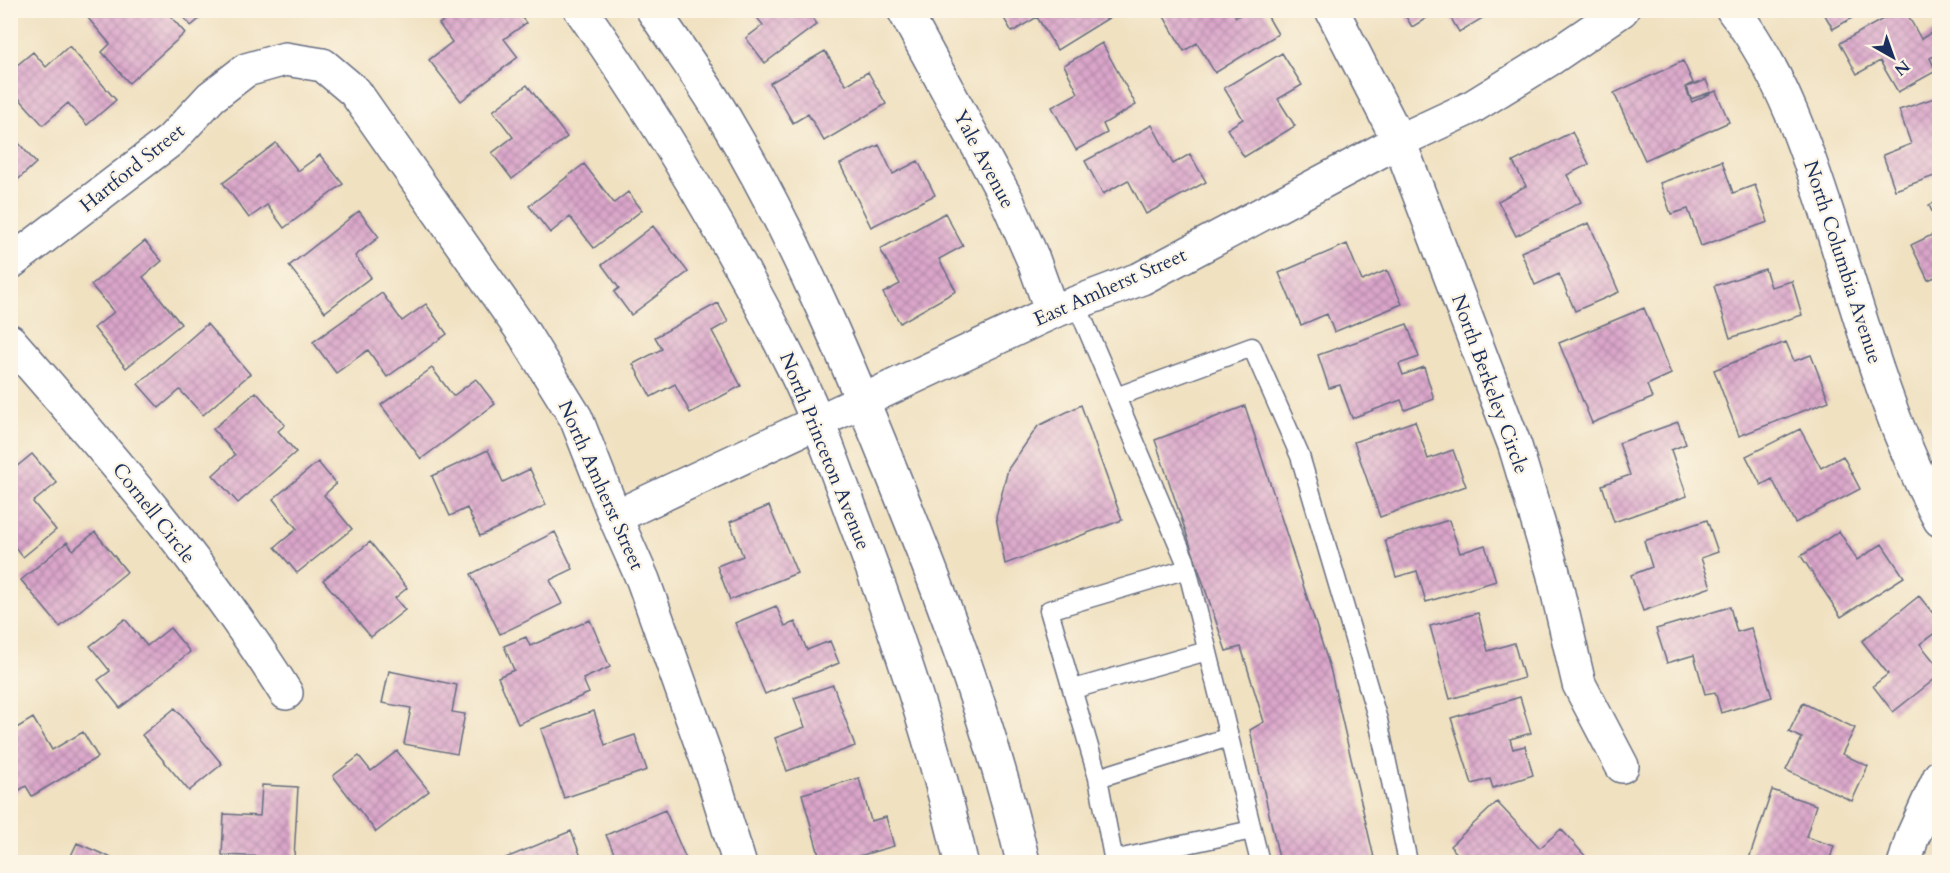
<svg xmlns="http://www.w3.org/2000/svg" width="1950" height="873" font-family="Cardo,serif">
<style>
.building{fill:url(#building-cross-hatch)}
.lines{fill:none;stroke-linecap:round;stroke-linejoin:round}
.lane-casing{stroke:#666d81;stroke-width:21}
.street-casing{stroke:#666d81;stroke-width:36}
.secondary-casing{stroke:#666d81;stroke-width:36}
.lane{stroke:#fff;stroke-width:18}
.street{stroke:#fff;stroke-width:33}
.secondary{stroke:#fff;stroke-width:33}
.labels{text-anchor:middle;dominant-baseline:central;stroke-width:4.5;stroke-linejoin:round;paint-order:stroke}
.street-label{font-size:20px;fill:#1b2f5e;stroke:#fcf5e5}
</style>
<defs>
<pattern id="building-cross-hatch" width="8" height="8" patternUnits="userSpaceOnUse" patternTransform="scale(1.5)"><rect width="8" height="8" fill="#dba6ca"/><path d="M0 0l8 8M0 8l8-8" fill="none" stroke="#b188a7"/></pattern>
</defs>
<rect width="100%" height="100%" fill="#fcf5e5"/>
<filter id="ink" filterUnits="userSpaceOnUse"><feTurbulence type="fractalNoise" baseFrequency=".0167" numOctaves="2"/><feDisplacementMap in="SourceGraphic" scale="12" xChannelSelector="R" yChannelSelector="G"/><feConvolveMatrix kernelMatrix="1 2 1 2 8 2 1 2 1" color-interpolation-filters="sRGB"/></filter>
<filter id="wash" filterUnits="userSpaceOnUse"><feTurbulence type="fractalNoise" baseFrequency=".008" numOctaves="4" result="noise"/><feDisplacementMap in="SourceGraphic" scale="24" xChannelSelector="R" yChannelSelector="G"/><feGaussianBlur stdDeviation="1.35" result="paint"/><feColorMatrix in="noise" values="0 0 0 0 0 0 0 0 0 0 0 0 0 0 0 0 0 1.4 0 .05"/><feComposite in="paint" operator="in"/></filter>
<g filter="url(#wash)">
<rect width="100%" height="100%" fill="#f0e1c1"/>
<g id="blocks">
<path class="building" d="M96,10H165L185,33L129,83L102,52L110,44L88,18Z
M178,10H210L191,26Z
M457,10H516L526,23L504,39L518,57L461,101L429,60L452,42L439,24Z
M751,10H807L817,24L765,63L746,38L763,25Z
M999,10H1108L1112,16L1057,50L1037,17L1012,32Z
M1170,10H1232L1236,17L1248,10H1264L1278,34L1215,73L1197,43L1184,51L1163,15Z
M1402,10H1440L1412,27Z
M1446,10H1490L1491,13L1459,32Z
M1822,10H1866L1833,29Z
M1899,10H1905L1921,39L1934,31L1940,42V53L1930,58L1936,71L1898,92L1880,61L1857,74L1840,43Z
M1102,43L1136,105L1103,124L1107,133L1076,150L1052,107L1078,93L1064,65Z
M69,46L116,100L87,125L68,103L43,125L10,88V71L33,52L46,67Z
M825,51L846,85L868,72L886,104L824,141L808,114L793,123L770,83Z
M1282,53L1302,85L1278,99L1295,126L1244,157L1227,129L1243,119L1224,88Z
M1683,61L1693,83L1685,87L1692,102L1716,91L1729,122L1645,160L1614,93Z
M1706,80L1711,92L1691,99L1687,87Z
M527,85L567,137L512,179L492,153L513,137L493,111Z
M1940,96V174L1895,190L1883,155L1911,144L1899,110Z
M1152,125L1173,164L1190,154L1206,182L1146,214L1128,180L1103,194L1085,161Z
M1572,132L1589,164L1567,175L1581,202L1516,236L1498,201L1526,186L1513,162Z
M10,133L36,163L12,185L10,184Z
M276,143L298,171L320,155L343,184L284,228L267,205L249,218L223,183Z
M879,145L893,174L918,161L935,195L871,227L840,164Z
M1722,161L1733,193L1755,185L1768,222L1701,246L1688,209L1671,214L1660,183Z
M584,164L614,203L628,192L642,210L594,248L570,217L550,233L529,206Z
M1940,200V229L1929,205Z
M359,211L379,237L355,256L371,277L325,312L289,266Z
M945,213L963,246L939,259L956,291L900,323L883,293L900,284L880,249Z
M1589,223L1619,292L1575,311L1559,274L1535,285L1521,252Z
M653,226L688,272L631,315L614,292L619,288L602,265Z
M1940,231V275L1928,280L1911,245Z
M145,241L162,261L143,277L181,324L126,368L94,328L114,312L91,285Z
M1347,244L1362,281L1387,270L1402,304L1334,332L1327,314L1301,325L1279,273Z
M1765,269L1771,287L1792,281L1802,315L1730,338L1714,286Z
M382,293L402,321L426,304L447,334L387,377L368,350L336,373L313,342Z
M718,303L728,322L712,331L741,386L690,413L675,384L651,397L633,364L662,349L655,337Z
M1644,308L1671,374L1647,385L1652,398L1592,423L1559,343Z
M207,324L250,374L203,415L180,390L159,408L138,384Z
M1407,324L1419,357L1399,364L1403,375L1424,367L1434,399L1405,410L1401,400L1352,418L1340,385L1329,388L1318,355Z
M1786,342L1794,361L1811,355L1829,401L1739,436L1714,370Z
M432,368L453,396L476,379L495,404L421,459L381,405Z
M256,392L285,425L278,431L296,452L238,503L213,475L235,455L213,429Z
M1081,405L1122,520L1005,564L996,517L1008,469L1038,426Z
M1245,406L1330,668L1375,862H1280L1250,730L1264,722L1241,647L1226,651L1155,440Z
M1415,421L1428,459L1453,450L1466,486L1380,517L1354,442Z
M1678,422L1686,444L1671,450L1687,496L1614,522L1602,485L1630,475L1619,443Z
M1800,429L1821,468L1843,456L1860,489L1795,523L1772,479L1761,485L1746,456Z
M488,450L503,482L530,469L546,505L480,536L467,508L450,516L432,476Z
M32,454L57,483L33,502L56,530L23,557L10,541V472Z
M318,462L336,484L324,495L352,529L297,573L275,547L297,529L273,499Z
M769,506L797,573L730,600L717,566L743,556L730,522Z
M1449,520L1460,553L1485,545L1496,581L1426,602L1417,571L1396,577L1385,540Z
M1707,520L1718,552L1701,558L1711,587L1643,611L1631,575L1652,567L1644,541Z
M1839,531L1857,560L1882,544L1904,577L1841,617L1801,556Z
M95,532L127,572L60,627L21,580L67,542L73,550Z
M555,532L573,569L550,580L562,604L500,634L471,574Z
M370,542L407,588L395,598L405,610L371,637L323,580Z
M1919,596L1940,622V629L1920,644L1940,669V675L1893,712L1873,686L1888,674L1862,641Z
M776,606L785,626L795,622L807,650L830,641L839,663L765,694L735,623Z
M1730,607L1737,632L1751,628L1772,697L1721,713L1715,692L1705,694L1694,655L1667,663L1656,629Z
M1478,613L1488,651L1514,643L1524,678L1450,699L1430,626Z
M125,619L147,646L170,628L190,652L120,708L98,680L110,671L90,646Z
M590,620L610,667L583,679L589,693L518,724L498,677L514,670L504,646L526,637L530,646Z
M389,671L457,685L452,712L465,714L457,754L404,744L411,708L382,703Z
M833,685L855,746L787,771L775,738L805,727L794,698Z
M1520,697L1531,733L1510,739L1513,749L1525,746L1533,775L1493,788L1490,779L1472,784L1451,718Z
M1803,703L1855,728L1842,754L1868,766L1852,801L1786,770L1802,738L1789,732Z
M175,708L222,764L189,791L142,735Z
M594,711L605,745L635,735L647,770L564,798L541,729Z
M33,718L52,750L83,732L98,757L32,796L26,786L10,796V732Z
M397,751L429,791L376,832L333,776L359,756L371,771Z
M859,778L871,821L886,817L894,846L838,862H821L802,794Z
M262,785L298,787L294,858L222,855L224,814L260,816Z
M1772,790L1816,805L1806,837L1834,846L1829,862H1761L1749,859Z
M1497,802L1540,848L1561,829L1587,858L1583,862H1465L1450,846Z
M665,810L686,859L679,862H618L606,835Z
M571,831L583,862H502L501,860Z
M77,843L121,862H68Z"/>
</g>
</g>
<g filter="url(#ink)">
<use href="#blocks" fill-opacity="0" stroke="#666d81" stroke-width="1.5"/>
<g class="lines">
<g class="lane-casing">
<path id="lane" d="M1076,303L1185,560L1260,862
M1116,397L1252,347L1300,456L1378,720L1408,862
M1074,689L1207,651
M1098,778L1229,737
M1113,860L1252,830
M1114,862L1098,778L1049,610L1187,569"/>
</g>
<g class="street-casing">
<path id="street" d="M904,10L1006,198L1033,259L1052,312
M1332,10L1399,141L1515,446L1553,572L1579,684L1622,766
M1733,10C1782,73 1807,150 1831,225C1863,325 1890,427 1940,520
M10,263L171,140L211,97L246,70L285,59L323,65L355,92L521,329L576,418L615,517L643,580L711,771L739,862
M10,341C108,453 207,567 286,693
M615,517L1052,312L1142,278L1399,141L1472,107L1550,59L1622,10
M1905,862L1912,838L1940,776"/>
</g>
<g class="secondary-casing">
<path id="secondary" d="M581,10C662,125 733,246 795,371C818,418 835,467 853,516C896,629 935,744 961,862
M653,10C678,48 706,85 728,124C798,242 851,370 902,498C950,617 994,737 1023,862"/>
</g>
<use href="#lane" class="lane"/>
<use href="#street" class="street"/>
<use href="#secondary" class="secondary"/>
</g>
</g>
<g class="labels">
<g class="street-label">
<text transform="translate(984 159) rotate(62)">Yale Avenue</text>
<text transform="translate(132 168) rotate(-39)">Hartford Street</text>
<text transform="translate(1843 262) rotate(72)">North Columbia Avenue</text>
<text transform="translate(1110 287) rotate(-24)">East Amherst Street</text>
<text transform="translate(1490 384) rotate(70)">North Berkeley Circle</text>
<text transform="translate(825 451) rotate(68)">North Princeton Avenue</text>
<text transform="translate(601 485) rotate(66)">North Amherst Street</text>
<text transform="translate(154 513) rotate(52)">Cornell Circle</text>
</g>
</g>
<rect width="1950" height="873" fill="none" stroke="#fcf5e5" stroke-width="36"/>
<g transform="translate(1893 57) rotate(140)" stroke="#fcf5e5" stroke-width="4.5" paint-order="stroke">
<path d="M0-4.5L10 22L0 15L-10 22Z" fill="#1b2f5e"/>
<text y="-9" font-size="16" font-weight="bold" text-anchor="middle" fill="#1b2f5e">N</text>
</g>
</svg>
